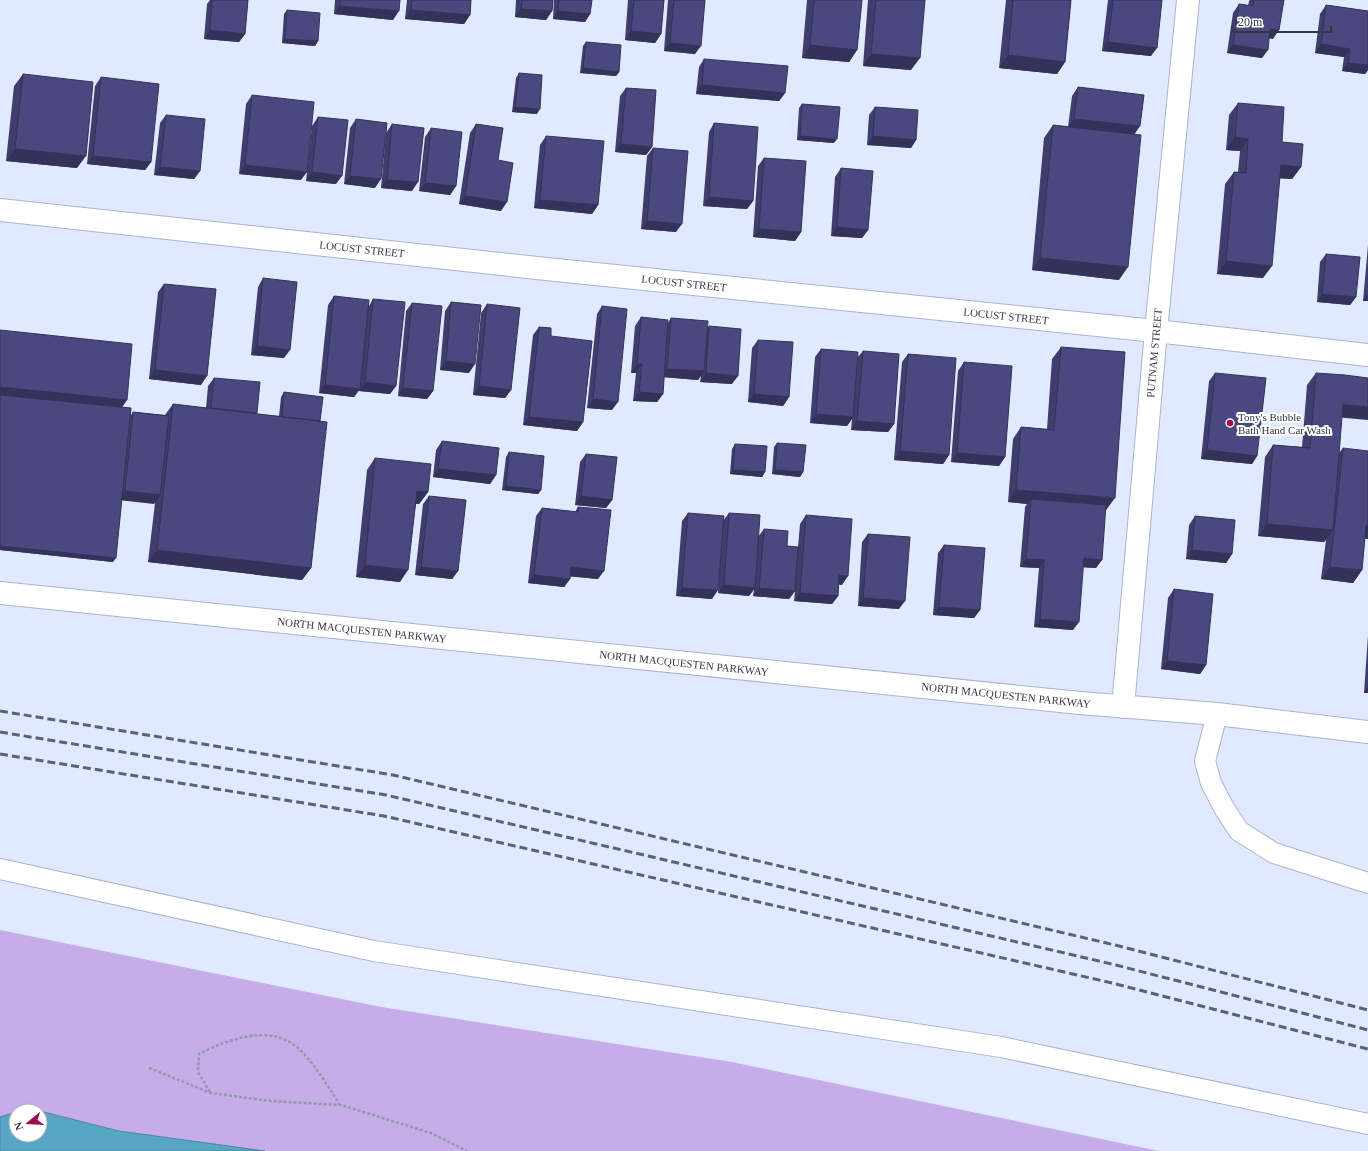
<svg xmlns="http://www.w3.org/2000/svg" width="1368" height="1151" font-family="Georgia,serif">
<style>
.forest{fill:#c7acea}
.water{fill:#57a6c5;stroke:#4d859d}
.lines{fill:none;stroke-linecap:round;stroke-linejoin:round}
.lane-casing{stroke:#abb4c9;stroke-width:22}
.street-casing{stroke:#abb4c9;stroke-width:24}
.path{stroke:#9299a9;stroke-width:2.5;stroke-dasharray:3 2;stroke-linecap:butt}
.lane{stroke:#fff;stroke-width:20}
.street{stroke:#fff;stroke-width:22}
.rail{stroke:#5d626e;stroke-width:3;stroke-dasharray:8 4;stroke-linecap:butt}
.wall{fill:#403d6d}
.shaded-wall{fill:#343259}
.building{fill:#4b477f;stroke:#343259}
.poi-dot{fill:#a00b50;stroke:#fff;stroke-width:1.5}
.labels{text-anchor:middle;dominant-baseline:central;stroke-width:4;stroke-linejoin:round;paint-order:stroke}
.street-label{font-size:11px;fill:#353841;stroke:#fff}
.poi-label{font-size:11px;fill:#353841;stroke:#fff;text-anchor:start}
</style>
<rect width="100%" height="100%" fill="#dfe9ff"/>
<path class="forest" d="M0,930L381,1007L732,1062L1159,1151H265L119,1131L29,1108L16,1111V1112L0,1117Z"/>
<path class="water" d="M40,1111L119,1131L265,1151H0V1117L16,1112V1135H40Z"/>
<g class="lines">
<g class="lane-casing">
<path id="lane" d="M1217,714L1205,761L1211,783L1224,808L1239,831L1274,853L1368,883
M0,869L374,951L1001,1047L1368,1124"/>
</g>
<g class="street-casing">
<path id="street" d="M0,210L556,270L1156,331L1368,355
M0,593L1080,703L1217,714L1368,732
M1123,707L1156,331L1188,0"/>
</g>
<path class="path" d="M149,1068L211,1093L270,1101L341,1105L431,1133L467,1151
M210,1092L198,1072L199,1054C226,1040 271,1023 298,1048C315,1064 327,1085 340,1105"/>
<use href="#lane" class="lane"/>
<use href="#street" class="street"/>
<path class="rail" d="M0,711L393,775L1119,946L1368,1010
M0,732L386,795L1116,965L1368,1030
M0,754L384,816L1112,983L1368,1049"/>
</g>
<path class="wall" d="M210,0H248L245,34L239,42L204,39L207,4Z
M335,0H400L393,20L334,14Z
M407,0H471L470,15L464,24L405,19Z
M516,0H553L552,11L546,20L515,17Z
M554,0H592L590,14L585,22L553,19Z
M628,0H664L661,34L655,43L625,40Z
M668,0H705L695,54L664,51Z
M807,0H862L857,50L849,62L802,58Z
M868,0H925L911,70L863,66Z
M1006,0H1071L1065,62L1057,74L999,68Z
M1108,0H1162L1151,56L1102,51Z
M1250,0H1284L1273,39L1269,38L1262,58L1227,53L1233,13L1239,4L1248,6L1249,1Z
M1326,5L1368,11V70L1365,74L1342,71L1344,57L1315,53L1320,14Z
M287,10L318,41L315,46L282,43L284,14Z
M586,42L619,72L616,76L580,73L583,46Z
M704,59L785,93L779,101L696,94L699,67Z
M519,73L537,114L512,112L516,78Z
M23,74L77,168L6,161L14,86Z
M101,77L151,162L145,170L87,164L95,86Z
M1078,87L1135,134L1119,280L1032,270L1044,138L1053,125L1068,127L1072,96Z
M626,88L652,147L646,155L615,152L620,96Z
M252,95L301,180L239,174L246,104Z
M1238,103L1282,142L1301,167L1292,179L1280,178L1263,278L1217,274L1225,184L1234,172H1238L1240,151L1226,150L1229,115Z
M802,104L834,143L797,140L799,108Z
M875,107L916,140L911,148L867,145L869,115Z
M166,115L200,171L194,179L154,175L160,123Z
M318,117L336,184L306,181L312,126Z
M356,119L375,188L344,184L350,128Z
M714,123L753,201L747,209L703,206L709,132Z
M392,124L412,191L381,188L386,133Z
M476,124L498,160L501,211L459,204L470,133Z
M431,128L456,186L450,195L419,191L425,137Z
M546,136L598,205L592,214L534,208L540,145Z
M653,148L676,232L641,229L647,156Z
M764,158L801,232L795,241L753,237L758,166Z
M841,168L868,230L862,238L831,236L835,177Z
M1368,245V301H1363Z
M1326,254L1356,297L1350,305L1317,302L1320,262Z
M263,278L284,358L251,355L258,287Z
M164,284L201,385L149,379L158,292Z
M334,296L369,306L373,299L396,386L390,394L359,391V390L354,397L319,393L328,305Z
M451,302L469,373L440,370L445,311Z
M412,303L433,391L427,399L398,396L406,311Z
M487,304L511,390L505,398L473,395L481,313Z
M602,306L612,410L587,408L597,314Z
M641,317L668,323L671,318L707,330L709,326L732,384L700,382L701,376L698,380L664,377L663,394L657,402L633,401L636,373H631L635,326Z
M539,327L551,336L583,422L577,431L523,425L533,335Z
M0,330L121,407L131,415L133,412L165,415L173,404L206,408L208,386L214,378L257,413V414L279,416L281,397L284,392L320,421L311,568L302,580L148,562L155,503L122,500L113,562L0,550Z
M758,340L789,397L783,406L748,402L752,348Z
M1061,347L1106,510L1096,568L1083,567L1073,630L1034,627L1039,568L1020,567L1025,507L1027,504L1008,502L1013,439L1021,427L1047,429L1052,359Z
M821,349L857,358L863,351L894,424L888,432L851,430L852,419L847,426L810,423L815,357Z
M908,354L949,455L943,464L894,460L902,362Z
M964,362L1005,457L999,466L951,462L958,371Z
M1215,373L1257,456L1252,464L1201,459L1209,381Z
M1316,373L1342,418L1339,453L1343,448L1368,539L1365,538L1362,570L1353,583L1321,579L1326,540L1324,542L1258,536L1265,457L1273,445L1302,447L1307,385Z
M442,441L496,475L490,484L433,477L436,450Z
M777,443L803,472L800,477L772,474L774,447Z
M735,444L765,472L762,477L730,474L732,449Z
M509,452L541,490L538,494L502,490L506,457Z
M586,454L612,500L606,508L575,505L580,462Z
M375,458L428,492L419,504H416L400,582L356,577L367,470Z
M429,496L458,571L452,579L415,575L423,504Z
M578,507L598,579L570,576V579L564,587L528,583L536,516L542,508L575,512Z
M688,513L723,521L729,513L758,537L764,529L787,546L798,547L800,524L806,515L842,585L839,584L838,596L832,604L794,601L795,591L789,599L753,596L754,589L749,596L718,593L720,562L712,599L676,596L682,521Z
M1195,516L1232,554L1226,563L1186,559L1189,525Z
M868,534L899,609L858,606L862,542Z
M944,545L980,610L974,618L933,615L938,553Z
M1174,589L1206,665L1200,674L1161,669L1168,598Z
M1368,635V693H1364Z"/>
<path class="shaded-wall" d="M340,6L399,11L393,20L334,14Z
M521,9L552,11L546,20L515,17Z
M411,10L470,15L464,24L405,19Z
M558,11L590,14L585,22L553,19Z
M1270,29L1279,30L1273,39L1265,37Z
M210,30L245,34L239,42L204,39Z
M631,31L661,34L655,43L625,40Z
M285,39L318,41L315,46L282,43Z
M1108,42L1157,48L1151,56L1102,51Z
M670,43L701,46L695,54L664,51Z
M1321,44L1350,49L1344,57L1315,53Z
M810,45L857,50L849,62L802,58Z
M1233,45L1268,50L1262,58L1227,53Z
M871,54L920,58L911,70L863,66Z
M1008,55L1065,62L1057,74L999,68Z
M1348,63L1368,65V70L1365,74L1342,71Z
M583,68L619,72L616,76L580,73Z
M702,85L785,93L779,101L696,94Z
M515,107L540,109L537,114L512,112Z
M1074,119L1140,126L1134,135L1068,127Z
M800,136L837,139L834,143L797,140Z
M873,136L916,140L911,148L867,145Z
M1235,137L1248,139L1240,151L1226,150Z
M621,144L652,147L646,155L615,152Z
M15,149L86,156L77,168L6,161Z
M93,156L151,162L145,170L87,164Z
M245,165L307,172L301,180L239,174Z
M1281,165L1301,167L1292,179L1272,178Z
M160,167L200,171L194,179L154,175Z
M312,172L342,176L336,184L306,181Z
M350,176L381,179L375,188L344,184Z
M387,180L418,182L412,191L381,188Z
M425,183L456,186L450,195L419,191Z
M465,196L507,202L501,211L459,204Z
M709,197L753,201L747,209L703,206Z
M540,200L598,205L592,214L534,208Z
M647,221L682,224L676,232L641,229Z
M837,227L868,230L862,238L831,236Z
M759,229L801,232L795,241L753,237Z
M1040,258L1128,267L1119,280L1032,270Z
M1226,261L1272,266L1263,278L1217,274Z
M1322,294L1356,297L1350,305L1317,302Z
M1368,294V301H1363Z
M257,346L290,350L284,358L251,355Z
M446,361L475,364L469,373L440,370Z
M637,364H642L636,373H631Z
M667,369L704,371L698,380L661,377Z
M155,370L207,376L201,385L149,379Z
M706,373L738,376L732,384L700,382Z
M365,382L396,386L390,394L359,391Z
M325,385L360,389L354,397L319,393Z
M479,386L511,390L505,398L473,395Z
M0,387L127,400L121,409L0,396Z
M403,388L433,391L427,399L398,396Z
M639,392L663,394L657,402L633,401Z
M754,394L789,397L783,406L748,402Z
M593,399L618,402L612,410L587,408Z
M1343,404L1368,407V420L1335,417Z
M816,414L853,417L847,426L810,423Z
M529,417L583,422L577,431L523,425Z
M857,421L894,424L888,432L851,430Z
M1207,450L1257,456L1252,464L1201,459Z
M900,451L949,455L943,464L894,460Z
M957,453L1005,457L999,466L951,462Z
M438,469L496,475L490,484L433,477Z
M733,470L765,472L762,477L730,474Z
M775,470L803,472L800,477L772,474Z
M506,486L541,490L538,494L502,490Z
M1016,490L1115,498L1106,510L1031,499L1027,504L1008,502Z
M125,491L160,495L154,504L119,500Z
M417,491L428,492L419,504L409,503Z
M581,496L612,500L606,508L575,505Z
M1267,524L1333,530L1324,542L1258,536Z
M1366,525H1368V539L1358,537Z
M0,546L116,558L113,562L0,550Z
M157,550L311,568L302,580L148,562Z
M1192,550L1232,554L1226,563L1186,559Z
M1084,558L1102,560L1096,568L1078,567Z
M1026,559L1044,560L1039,568L1020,567Z
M365,565L408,570L400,582L356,577Z
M421,567L458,571L452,579L415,575Z
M571,567L604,571L598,579L565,576Z
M1330,567L1362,570L1353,583L1321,579Z
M534,575L570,579L564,587L528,583Z
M839,575L848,576L842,585L834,584Z
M724,585L755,588L749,596L718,593Z
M682,588L718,590L712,599L676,596Z
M759,588L795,591L789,599L753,596Z
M800,593L838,596L832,604L794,601Z
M863,598L905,601L899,609L858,606Z
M939,607L980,610L974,618L933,615Z
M1040,619L1079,622L1073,630L1034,627Z
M1167,661L1206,665L1200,674L1161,669Z
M1368,687V693H1364Z"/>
<path class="building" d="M212,0H248L245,34L210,30Z
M340,0H400L399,11L340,6Z
M412,0H471L470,15L411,10Z
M522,0H553L552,11L521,9Z
M559,0H592L590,14L558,11Z
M634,0H664L661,34L631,31Z
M674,0H705L701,46L670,43Z
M814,0H862L857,50L810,45Z
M876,0H925L920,58L871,54Z
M1013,0H1071L1065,62L1008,55Z
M1113,0H1162L1157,48L1108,42Z
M1254,0H1284L1279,30L1270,29L1268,50L1233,45L1239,4L1253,6Z
M1326,5L1368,11V65L1348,63L1350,49L1321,44Z
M287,10L320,13L318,41L285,39Z
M586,42L621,45L619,72L583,68Z
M704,59L788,66L785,93L702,85Z
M519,73L542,75L540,109L515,107Z
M23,74L93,82L86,156L15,149Z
M101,77L159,84L151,162L93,156Z
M1078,87L1144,95L1140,126L1074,119Z
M626,88L656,90L652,147L621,144Z
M252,95L314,102L307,172L245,165Z
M1238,103L1284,107L1282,142L1303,144L1301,167L1281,165L1272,266L1226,261L1234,172L1246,173L1248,139L1235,137Z
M802,104L840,107L837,139L800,136Z
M875,107L918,110L916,140L873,136Z
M166,115L205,119L200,171L160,167Z
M318,117L348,120L342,176L312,172Z
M356,119L387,123L381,179L350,176Z
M714,123L758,127L753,201L709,197Z
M392,124L424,128L418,182L387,180Z
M476,124L503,128L498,160L513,163L507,202L465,196Z
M1053,125L1141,135L1128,267L1040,258Z
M431,128L462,132L456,186L425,183Z
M546,136L604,141L598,205L540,200Z
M653,148L688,151L682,224L647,221Z
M764,158L806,161L801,232L759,229Z
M841,168L873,171L868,230L837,227Z
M1326,254L1360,257L1356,297L1322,294Z
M263,278L297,282L290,350L257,346Z
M164,284L216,289L207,376L155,370Z
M334,296L369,300L360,389L325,385Z
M373,299L405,302L396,386L365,382Z
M451,302L481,305L475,364L446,361Z
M412,303L442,306L433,391L403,388Z
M487,304L520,308L511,390L479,386Z
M602,306L627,309L618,402L593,399Z
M641,317L668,320L663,394L639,392L642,364H637Z
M671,318L708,321L704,371L667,369Z
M709,326L741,329L738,376L706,373Z
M539,327L551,328V336L592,341L583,422L529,417Z
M0,330L132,344L127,400L0,387Z
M758,340L793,342L789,397L754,394Z
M1061,347L1125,352L1115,498L1016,490L1021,427L1054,430Z
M821,349L858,352L853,417L816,414Z
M863,351L899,354L894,424L857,421Z
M908,354L956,358L949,455L900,451Z
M964,362L1012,366L1005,457L957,453Z
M1215,373L1266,378L1257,456L1207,450Z
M1316,373L1345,375L1368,378V407L1343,404L1333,530L1267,524L1273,445L1310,448Z
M214,378L260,382L257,413L211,408Z
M284,392L323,397L320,421L282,417Z
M0,395L131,408L116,558L0,546Z
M173,404L327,422L311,568L157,550Z
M133,412L169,416L160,495L125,491Z
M442,441L499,448L496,475L438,469Z
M777,443L806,445L803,472L775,470Z
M735,444L767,446L765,472L733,470Z
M1343,448L1368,451V525H1366L1362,570L1330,567Z
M509,452L544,456L541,490L506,486Z
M586,454L617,457L612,500L581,496Z
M375,458L431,464L428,492L417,491L408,570L365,565Z
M429,496L466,500L458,571L421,567Z
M1031,499L1106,505L1102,560L1084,558L1079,622L1040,619L1044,560L1026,559Z
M578,507L611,510L604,571L571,567L570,579L534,575L542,508L578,512Z
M688,513L724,516L718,590L682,588Z
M729,513L760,515L755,588L724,585Z
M806,515L852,519L848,576L839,575L838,596L800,593Z
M1195,516L1235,520L1232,554L1192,550Z
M764,529L788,531L787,546L798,547L795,591L759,588Z
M868,534L910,537L905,601L863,598Z
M944,545L985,548L980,610L939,607Z
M1174,589L1213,594L1206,665L1167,661Z"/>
<circle class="poi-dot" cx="1230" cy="423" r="4"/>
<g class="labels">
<g class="street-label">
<text transform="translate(362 249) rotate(6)">LOCUST STREET</text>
<text transform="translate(684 283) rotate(6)">LOCUST STREET</text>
<text transform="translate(1006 316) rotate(6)">LOCUST STREET</text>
<text transform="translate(1154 353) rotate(-85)">PUTNAM STREET</text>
<text transform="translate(362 630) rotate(6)">NORTH MACQUESTEN PARKWAY</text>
<text transform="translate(684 663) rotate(6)">NORTH MACQUESTEN PARKWAY</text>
<text transform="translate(1006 695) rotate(6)">NORTH MACQUESTEN PARKWAY</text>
</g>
<g class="poi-label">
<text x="1238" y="417">Tony's Bubble<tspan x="1238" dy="13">Bath Hand Car Wash</tspan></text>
</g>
</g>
<g transform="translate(28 1123) rotate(252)"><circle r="19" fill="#ffffff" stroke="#aeafb3"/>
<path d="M0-3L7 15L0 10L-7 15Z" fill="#a00b50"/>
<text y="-6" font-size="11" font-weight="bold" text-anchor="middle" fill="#353841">N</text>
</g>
<path d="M1232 26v6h99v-6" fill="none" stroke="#353841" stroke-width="2"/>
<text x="1238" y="26" font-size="12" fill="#353841" stroke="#ffffff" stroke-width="3" paint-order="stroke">20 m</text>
</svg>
